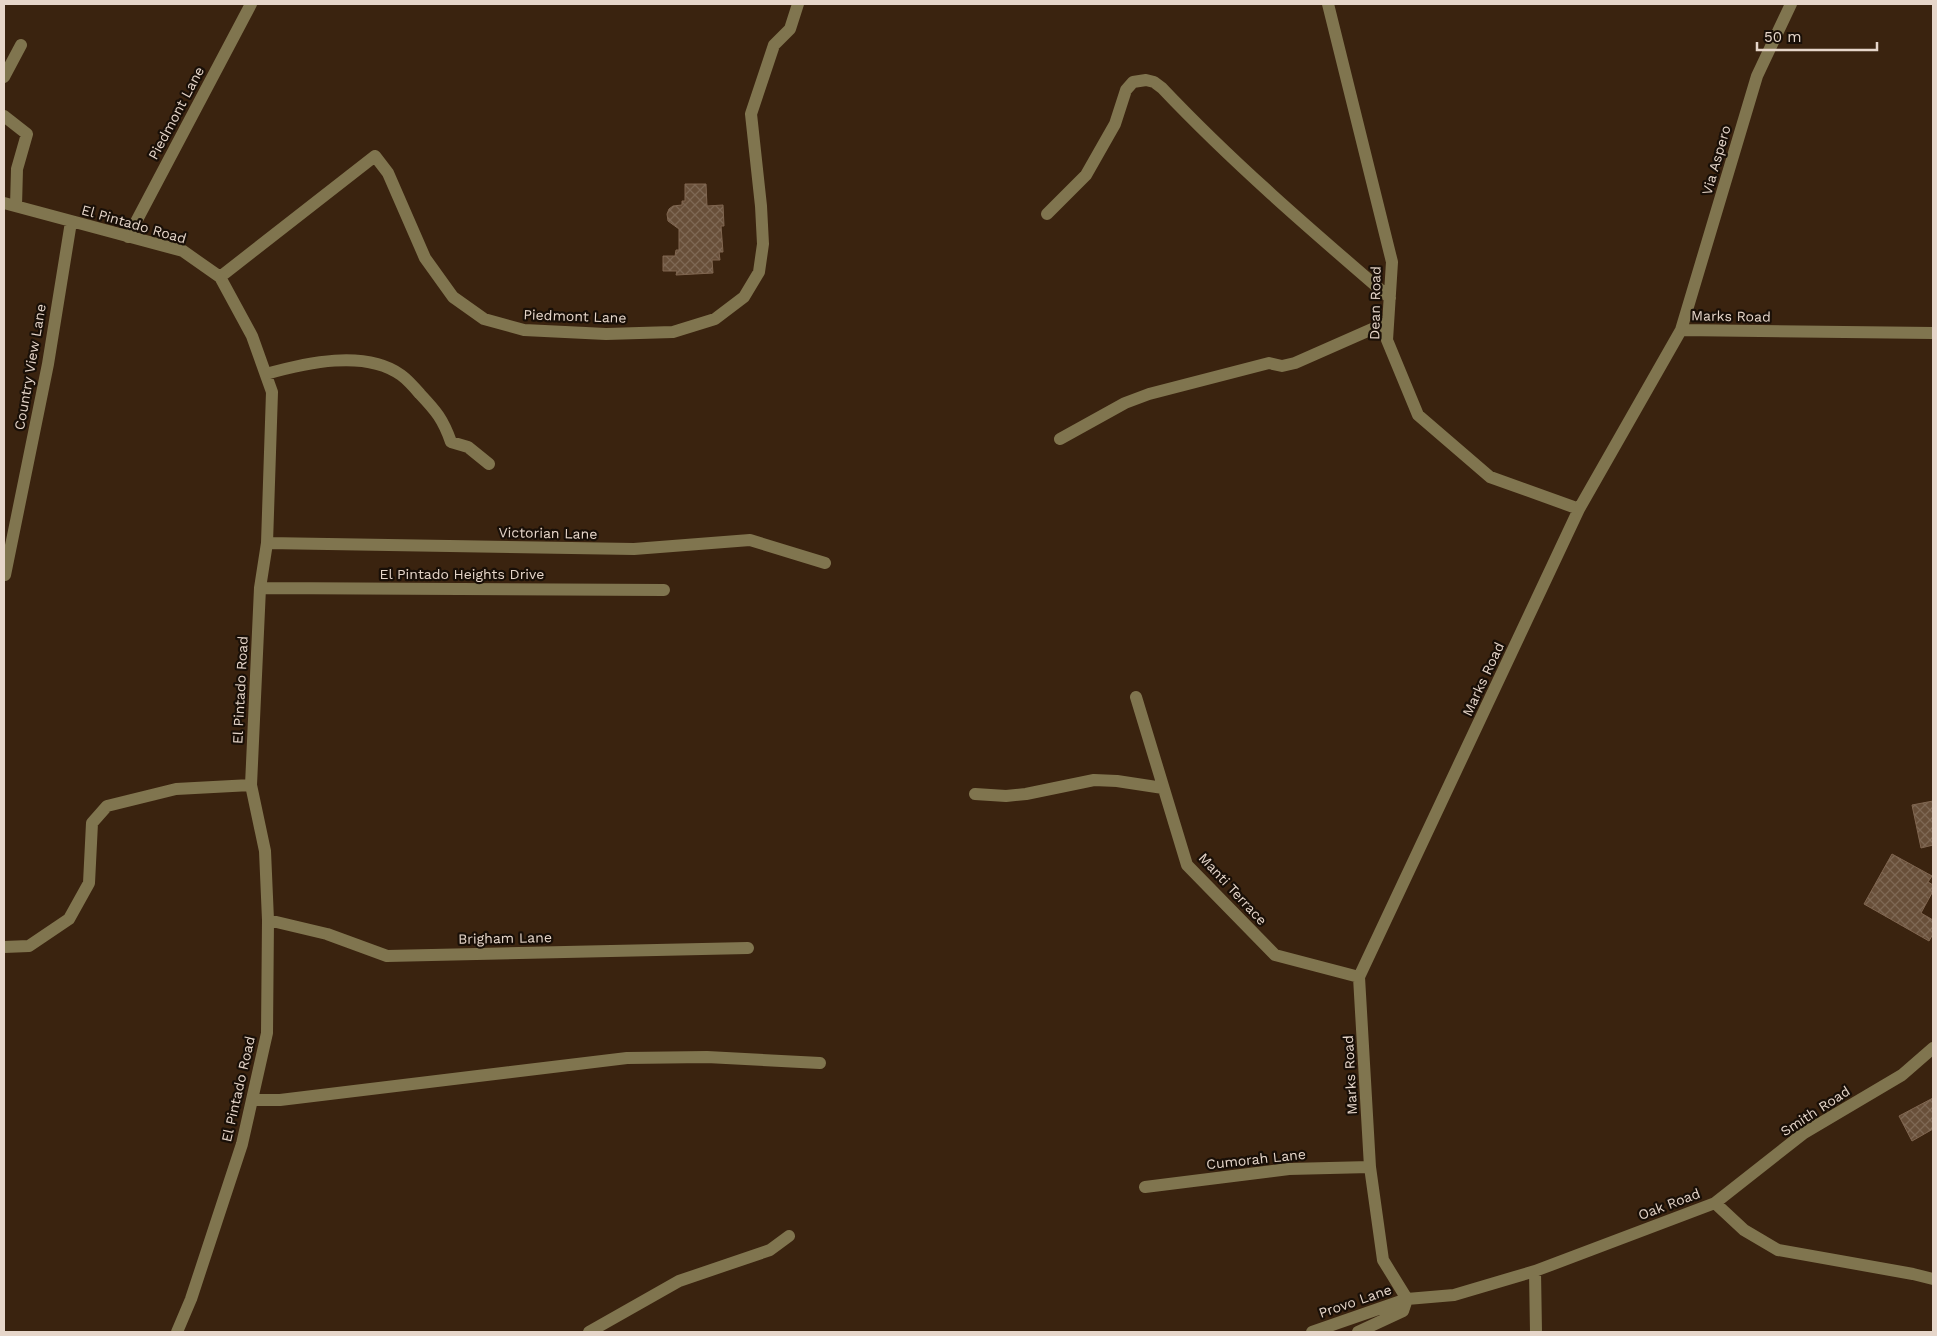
<svg xmlns="http://www.w3.org/2000/svg" width="1937" height="1336" font-family="'Work Sans',sans-serif">
<style>
.building{fill:url(#building-cross-hatch);stroke:#806650}
.lines{fill:none;stroke-linecap:round;stroke-linejoin:round}
.minor{stroke:#80754f;stroke-width:12}
.labels{text-anchor:middle;dominant-baseline:central;stroke-width:4.5;stroke-linejoin:round;paint-order:stroke}
.street-label{font-size:14px;fill:#e6d6ca;stroke:#190f07}
</style>
<defs>
<pattern id="building-cross-hatch" width="8" height="8" patternUnits="userSpaceOnUse" patternTransform="scale(1.25)"><rect width="8" height="8" fill="#684f39"/><path d="M0 0l8 8M0 8l8-8" fill="none" stroke="#7e6854"/></pattern>
</defs>
<rect width="100%" height="100%" fill="#3a230f"/>
<path class="building" d="M685,184H706L707,206L723,205L724,226H721L723,252H719L720,260H712L713,273L676,275L677,271H663V256H675L676,250H679V229L668,221L667,214L669,209L673,206L682,205V201H685Z
M1933,801V845L1921,848L1912,805Z
M1892,854L1932,876L1928,882L1933,885V891L1921,913L1933,920V934L1929,941L1864,904Z
M1933,1098V1129L1912,1141L1899,1116Z"/>
<g class="lines">
<path class="minor" d="M1328,4L1392,262L1387,340L1418,415L1490,477L1579,509
M4,77L21,45
M4,116L27,134L17,169L16,206
M4,203L183,251L220,277L252,336L272,392L267,543L260,588L251,785L265,851L268,920L267,1033L242,1144L191,1299L177,1332
M1047,214L1086,175L1115,124L1126,90L1133,82L1146,80L1154,82L1162,88C1233,163 1311,230 1390,298
M128,237L251,4
M220,277L375,156L388,173L425,258L453,297L484,319L524,330L606,334L673,332L715,319L744,297L759,272L763,244L761,206L751,114L774,45L790,29L798,4
M1681,330L1757,76L1791,4
M266,374C305,363 365,349 401,375C408,380 414,387 420,394C436,411 443,419 451,442L468,447L489,464
M1060,439L1125,403L1149,394L1269,363L1282,366L1295,363L1388,322
M267,543L634,549L750,540L825,563
M5,575L48,364L71,222
M260,588L664,590
M1136,697L1187,865L1275,955L1359,977
M975,794L1006,796L1026,794L1094,780L1117,781L1163,788
M268,920L327,934L387,956L748,948
M4,947L29,946L69,919L89,883L92,823L107,806L176,789L251,785
M252,1100H280L627,1058L707,1057L820,1063
M1145,1187L1289,1169L1370,1167
M1715,1203L1804,1133L1902,1075L1933,1048
M1535,1271L1536,1332
M1407,1299L1383,1260L1370,1167L1359,977L1579,509L1681,330L1933,333
M589,1332L679,1281L770,1250L789,1236
M1312,1332L1407,1299L1454,1295L1535,1271L1715,1203L1744,1230L1778,1250L1913,1274L1933,1279
M1358,1332L1403,1311L1407,1299"/>
</g>
<g class="labels">
<g class="street-label">
<text transform="translate(176 113) rotate(-62)">Piedmont Lane</text>
<text transform="translate(1716 160) rotate(-74)">Via Aspero</text>
<text transform="translate(134 224) rotate(16)">El Pintado Road</text>
<text transform="translate(1375 303) rotate(-89)">Dean Road</text>
<text transform="translate(575 316) rotate(2)">Piedmont Lane</text>
<text transform="translate(1731 316) rotate(1)">Marks Road</text>
<text transform="translate(30 367) rotate(-80)">Country View Lane</text>
<text transform="translate(548 533) rotate(1)">Victorian Lane</text>
<text x="462" y="574">El Pintado Heights Drive</text>
<text transform="translate(1483 679) rotate(-65)">Marks Road</text>
<text transform="translate(240 690) rotate(-87)">El Pintado Road</text>
<text transform="translate(1233 889) rotate(47)">Manti Terrace</text>
<text transform="translate(505 938) rotate(-1)">Brigham Lane</text>
<text transform="translate(1350 1075) rotate(-93)">Marks Road</text>
<text transform="translate(238 1089) rotate(-77)">El Pintado Road</text>
<text transform="translate(1815 1111) rotate(-33)">Smith Road</text>
<text transform="translate(1256 1159) rotate(-6)">Cumorah Lane</text>
<text transform="translate(1669 1204) rotate(-21)">Oak Road</text>
<text transform="translate(1355 1301) rotate(-19)">Provo Lane</text>
</g>
</g>
<rect width="1937" height="1336" fill="none" stroke="#e6d6ca" stroke-width="10"/>
<path d="M1757 42v8h120v-8" fill="none" stroke="#e6d6ca" stroke-width="2.5"/>
<text x="1764" y="42" font-size="15" fill="#e6d6ca" stroke="#190f07" stroke-width="4" paint-order="stroke">50 m</text>
</svg>
